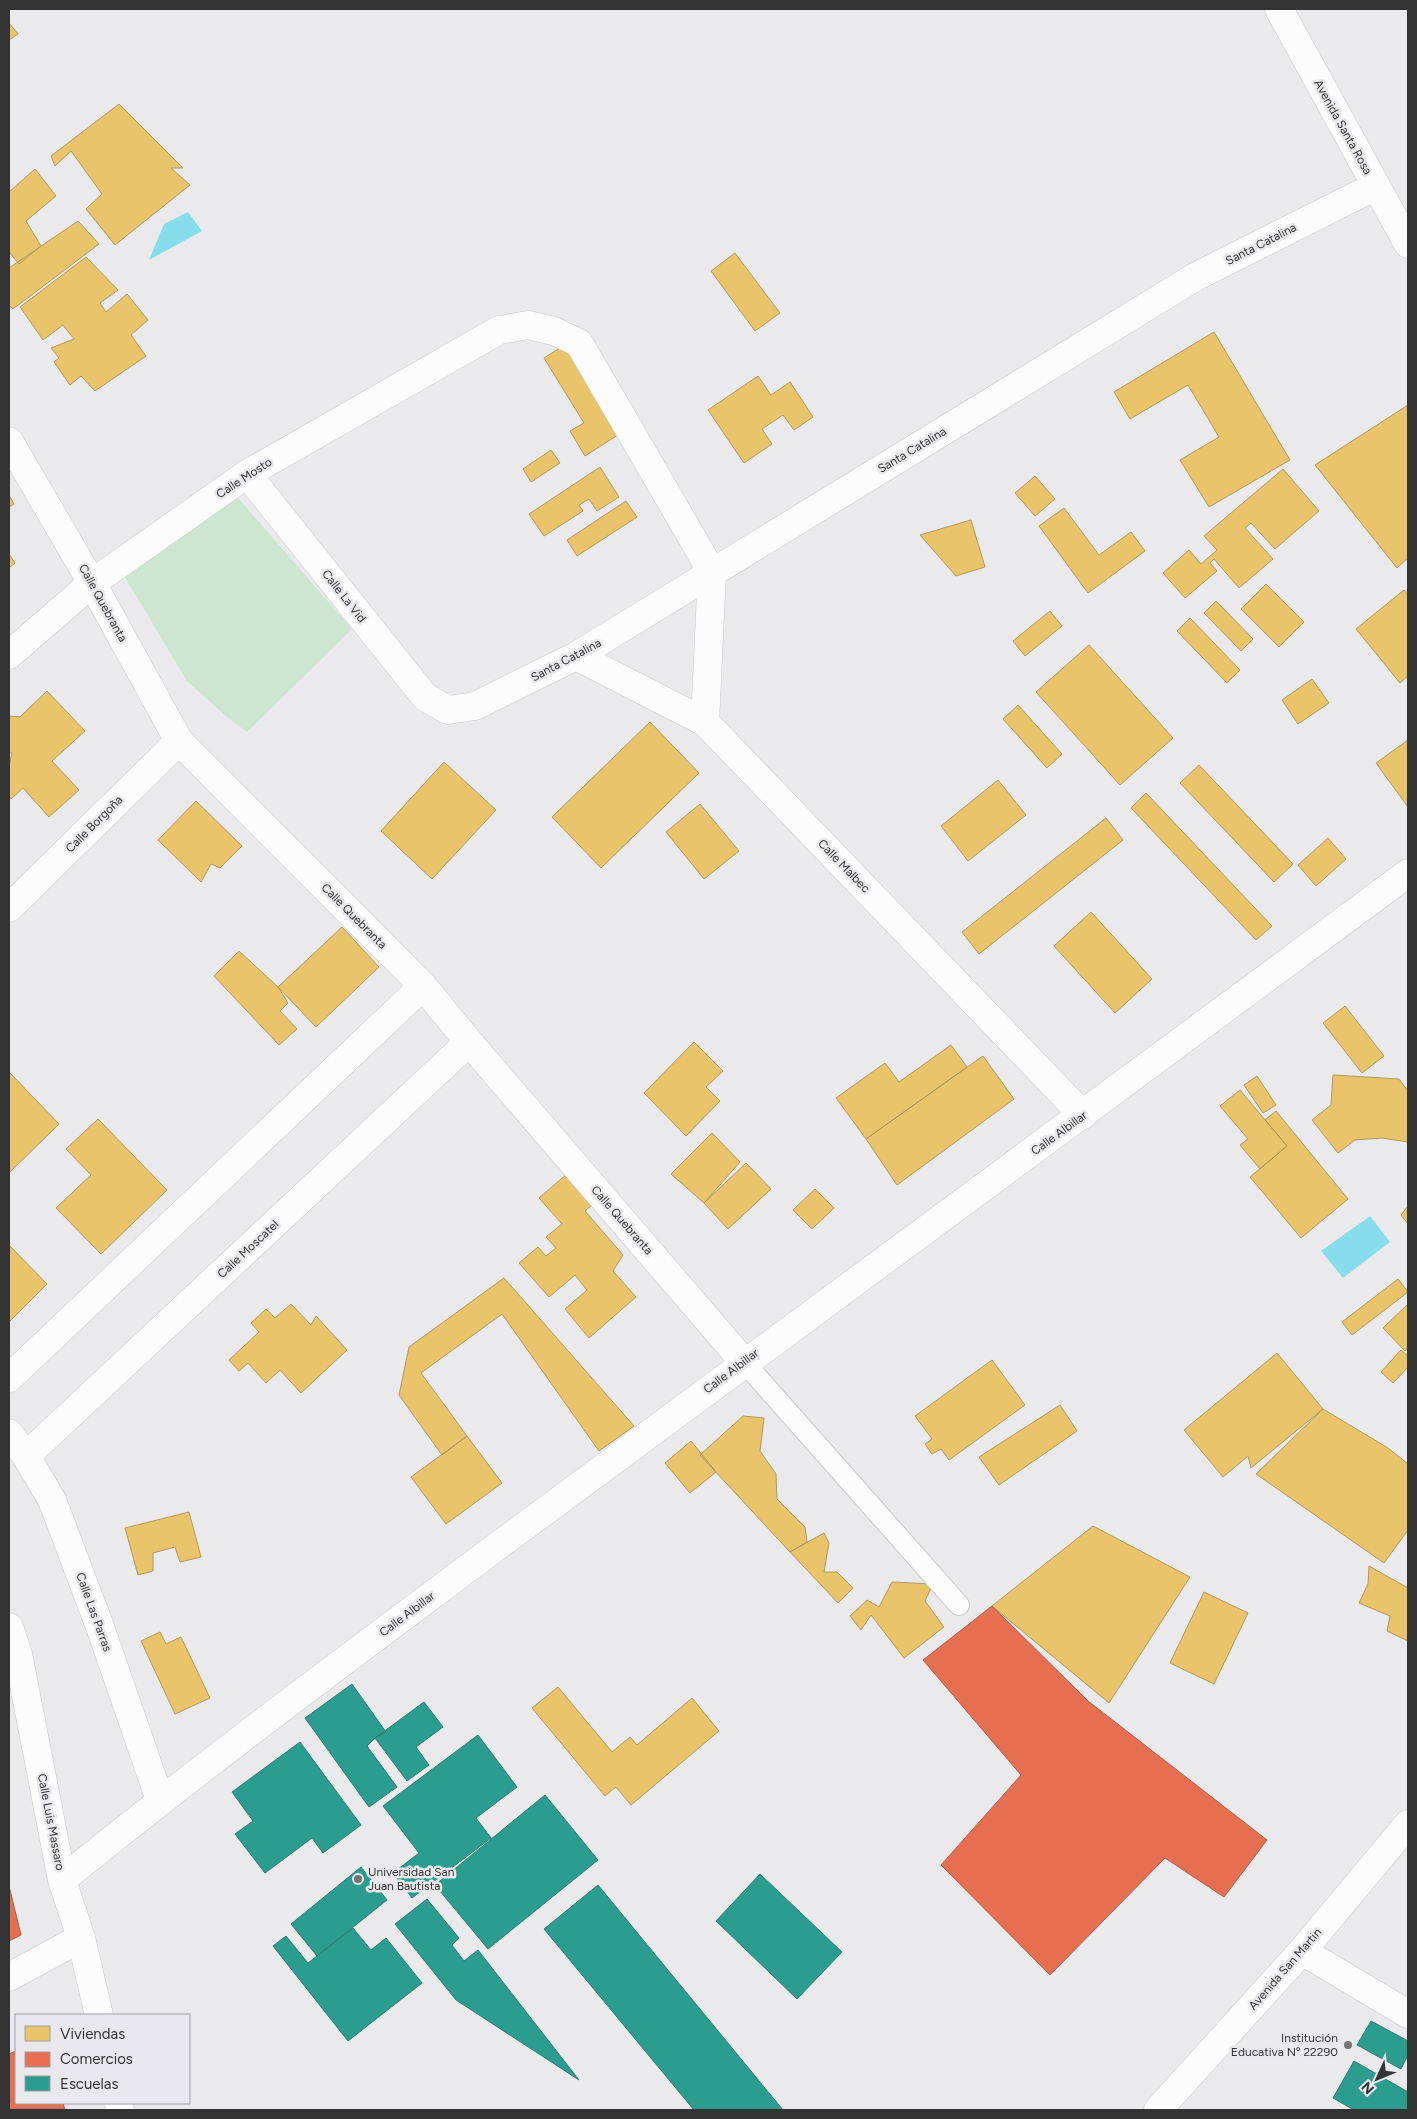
<svg xmlns="http://www.w3.org/2000/svg" width="1417" height="2119" font-family="Figtree,sans-serif">
<style>
.green{fill:#cde6d1}
.water{fill:#87ddeb}
.homes{fill:#e9c46a;stroke:#b2985a}
.shops{fill:#e76f51;stroke:#b15d48}
.schools{fill:#2a9d8f;stroke:#2d7d74}
.lines{fill:none;stroke-linecap:round;stroke-linejoin:round}
.lane-casing{stroke:#c8c8ca;stroke-width:22}
.street-casing{stroke:#c8c8ca;stroke-width:29}
.lane{stroke:#fcfcfc;stroke-width:20}
.street{stroke:#fcfcfc;stroke-width:28}
.poi-dot{fill:#737374;stroke:#e9e9ed;stroke-width:2}
.labels{text-anchor:middle;dominant-baseline:central;stroke-width:5;stroke-linejoin:round;paint-order:stroke}
.street-label{font-size:12px;fill:#333334;stroke:#e9e9ed}
.poi-label{font-size:12px;fill:#333334;stroke:#e9e9ed;text-anchor:start}
</style>
<rect width="100%" height="100%" fill="#eaeaec"/>
<path class="green" d="M233,492L352,629L247,732L228,718L187,681L123,574Z"/>
<path class="water" d="M188,212L202,231L149,260L164,224Z
M1370,1216L1390,1242L1343,1278L1321,1251Z"/>
<path class="homes" d="M9,23L18,34L9,40Z
M119,104L183,168H171L190,185L115,245L86,209L102,194L71,151L55,166L51,156Z
M35,169L56,196L26,221L41,246L19,264L9,252V192Z
M78,221L99,244L13,309L9,305V268Z
M735,253L780,313L755,331L711,271Z
M86,257L118,290L100,303L106,312L127,294L148,320L131,335L146,356L95,391L81,376L70,385L54,362L59,358L51,348L74,339L63,325L43,340L20,307Z
M1214,332L1290,460L1209,507L1180,460L1219,437L1188,385L1130,419L1114,392Z
M566,344L621,433L585,456L570,431L584,423L544,358Z
M758,376L771,395L790,382L813,417L794,430L783,415L762,429L772,444L744,463L708,410Z
M1408,405V558L1397,568L1315,465Z
M551,450L560,463L531,482L523,469Z
M600,467L619,497L597,511L589,499L579,505L583,511L544,536L529,514Z
M1283,469L1319,511L1275,549L1251,523L1245,528L1273,559L1239,588L1214,559L1210,563L1217,571L1185,598L1163,573L1189,550L1201,564L1217,550L1204,536Z
M1035,476L1055,499L1035,516L1015,493Z
M9,495L14,504L9,507Z
M626,501L637,517L577,556L567,540Z
M1064,508L1099,555L1131,532L1145,551L1088,593L1039,526Z
M971,520L985,567L956,576L920,535Z
M9,554L15,563L9,568Z
M1266,584L1304,622L1279,647L1241,609Z
M1404,590L1408,595V676L1400,683L1356,629Z
M1216,601L1253,639L1241,651L1204,613Z
M1050,611L1062,626L1025,656L1013,641Z
M1190,618L1240,670L1227,683L1177,631Z
M1089,645L1173,738L1120,785L1036,692Z
M1312,679L1329,703L1298,724L1282,700Z
M47,691L85,731L52,761L79,790L49,817L23,788L11,799L9,796V766L12,753H9V716L20,717Z
M1018,705L1062,754L1047,768L1003,719Z
M650,722L699,773L601,868L552,817Z
M1408,740V807L1376,763Z
M444,762L496,810L432,879L381,831Z
M1199,765L1293,864L1274,882L1180,783Z
M998,780L1026,815L968,861L941,826Z
M1146,793L1272,926L1256,940L1131,808Z
M196,801L242,846L220,868L211,864L201,882L158,840Z
M700,804L739,851L704,879L666,832Z
M1106,818L1123,840L979,954L962,932Z
M1328,838L1346,859L1316,886L1298,865Z
M1091,912L1152,979L1115,1013L1054,946Z
M342,927L379,967L316,1027L278,987Z
M239,951L278,987L288,1003L280,1011L297,1029L279,1045L214,976Z
M1345,1006L1384,1056L1362,1073L1323,1023Z
M694,1042L723,1071L706,1087L720,1101L686,1136L644,1093Z
M951,1045L967,1067L866,1139L836,1098L885,1063L899,1082Z
M983,1056L1014,1099L897,1185L866,1139Z
M9,1072L59,1124L9,1173Z
M1333,1075L1399,1079L1408,1091V1142L1382,1138L1355,1140L1338,1153L1312,1120L1331,1105Z
M1257,1076L1276,1105L1263,1113L1244,1085Z
M1240,1090L1287,1146L1260,1169L1240,1145L1248,1139L1220,1106Z
M1276,1111L1348,1199L1301,1238L1250,1177L1287,1146L1265,1120Z
M98,1119L167,1190L101,1254L56,1208L91,1175L66,1149Z
M712,1133L740,1162L704,1203L671,1174Z
M746,1163L771,1189L728,1229L704,1203Z
M575,1167L601,1197L585,1211L623,1255L613,1271L636,1297L589,1338L565,1309L587,1290L575,1275L549,1297L519,1263L538,1247L546,1256L556,1248L546,1237L562,1224L539,1198Z
M815,1189L834,1208L812,1229L793,1210Z
M1408,1206V1224L1401,1215Z
M9,1245L47,1284L9,1322Z
M504,1278L634,1426L599,1451L502,1314L421,1373L467,1436L442,1455L399,1395L409,1347Z
M1398,1279L1408,1292L1352,1335L1342,1322Z
M291,1304L311,1325L316,1316L347,1350L301,1393L280,1370L266,1383L248,1363L239,1371L229,1360L259,1332L251,1323L266,1309L275,1318Z
M1408,1304V1347L1405,1351L1383,1328Z
M1401,1350L1408,1356V1367L1393,1383L1381,1372Z
M1277,1353L1323,1409L1251,1468L1248,1456L1223,1477L1184,1430Z
M992,1360L1025,1405L949,1460L941,1449L932,1454L925,1444L932,1439L915,1416Z
M1060,1405L1077,1431L999,1485L979,1457Z
M1323,1409L1388,1448L1408,1464V1530L1384,1563L1256,1474Z
M743,1416L764,1418L760,1451L776,1474L777,1499L805,1527L807,1542L790,1552L700,1455Z
M467,1436L502,1483L446,1524L411,1477Z
M691,1441L716,1472L690,1493L665,1463Z
M189,1512L201,1557L180,1562L175,1547L153,1553V1571L138,1575L125,1528Z
M1093,1526L1190,1577L1109,1703L992,1606Z
M824,1533L829,1543L824,1572H837L853,1588L838,1603L790,1552Z
M1369,1566L1408,1588V1641L1387,1631L1390,1616L1359,1603L1368,1584Z
M892,1582L933,1584L925,1601L944,1627L904,1658L871,1615L861,1630L850,1616L867,1600L879,1607Z
M1204,1592L1248,1613L1214,1684L1170,1663Z
M160,1632L166,1644L181,1637L210,1698L175,1714L141,1641Z
M558,1687L612,1752L630,1737L637,1745L692,1698L719,1731L631,1805L616,1787L605,1796L532,1708Z"/>
<path class="shops" d="M992,1606L1088,1701L1267,1840L1224,1897L1165,1858L1050,1975L941,1865L1021,1775L923,1660Z
M9,1886L21,1935L9,1941Z
M16,2051V2103H63L65,2110H9V2054Z"/>
<path class="schools" d="M352,1684L386,1732L375,1738L367,1746L397,1787L369,1807L305,1718Z
M424,1702L443,1727L416,1747L429,1765L407,1781L375,1738Z
M478,1735L517,1787L476,1818L491,1838L412,1898L393,1873L419,1853L383,1806Z
M300,1742L361,1825L323,1853L312,1838L265,1873L235,1834L253,1821L232,1792Z
M545,1795L598,1860L488,1949L435,1885Z
M361,1867L387,1900L317,1956L291,1924Z
M760,1874L842,1952L797,1999L716,1921Z
M598,1885L783,2110H694L544,1929Z
M427,1899L459,1938L452,1945L464,1961L478,1950L579,2080L456,2000L395,1924Z
M353,1928L371,1950L386,1938L422,1983L348,2041L273,1946L286,1936L308,1963Z
M1371,2021L1408,2041V2055L1401,2069L1357,2045Z
M1354,2061L1408,2092V2110H1354L1333,2098Z"/>
<g class="lines">
<g class="lane-casing">
<path id="lane" d="M744,1362L959,1605"/>
</g>
<g class="street-casing">
<path id="street" d="M1279,9L1408,244
M9,441L92,583L179,741L423,986L469,1042L744,1362
M247,474L425,697L448,710L475,706L576,656L1195,277L1376,186
M9,655L92,583L247,474L499,330L528,325L554,331L579,343L712,572L705,722
M576,656L705,722L1083,1115
M9,908L179,741
M9,1378L423,986
M9,1433L26,1456L52,1500L99,1624L160,1800
M26,1456L469,1042
M9,1627L18,1654L62,1880L81,1938L99,2015
M62,1880C202,1766 347,1659 491,1551C795,1323 1103,1100 1408,873
M1302,1951L1408,2014
M9,1977L81,1938
M119,2103L120,2110
M1158,2110L1302,1951L1408,1824"/>
</g>
<use href="#lane" class="lane"/>
<use href="#street" class="street"/>
</g>
<g class="poi-dot">
<circle cx="358" cy="1879" r="5"/>
<circle cx="1348" cy="2045" r="5"/>
</g>
<g class="labels">
<g class="street-label">
<text transform="translate(1343 127) rotate(61)">Avenida Santa Rosa</text>
<text transform="translate(1261 244) rotate(-27)">Santa Catalina</text>
<text transform="translate(912 450) rotate(-31)">Santa Catalina</text>
<text transform="translate(244 478) rotate(-33)">Calle Mosto</text>
<text transform="translate(344 596) rotate(52)">Calle La Vid</text>
<text transform="translate(103 603) rotate(61)">Calle Quebranta</text>
<text transform="translate(566 660) rotate(-28)">Santa Catalina</text>
<text transform="translate(94 824) rotate(-45)">Calle Borgoña</text>
<text transform="translate(844 866) rotate(46)">Calle Malbec</text>
<text transform="translate(354 916) rotate(45)">Calle Quebranta</text>
<text transform="translate(1059 1133) rotate(-36)">Calle Albillar</text>
<text transform="translate(622 1220) rotate(49)">Calle Quebranta</text>
<text transform="translate(248 1249) rotate(-43)">Calle Moscatel</text>
<text transform="translate(731 1371) rotate(-37)">Calle Albillar</text>
<text transform="translate(94 1612) rotate(70)">Calle Las Parras</text>
<text transform="translate(407 1614) rotate(-37)">Calle Albillar</text>
<text transform="translate(51 1822) rotate(79)">Calle Luis Massaro</text>
<text transform="translate(1285 1969) rotate(-49)">Avenida San Martin</text>
</g>
<g class="poi-label">
<text x="368" y="1872">Universidad San<tspan x="368" dy="14">Juan Bautista</tspan></text>
<text x="1338" y="2038" text-anchor="end">Institución<tspan x="1338" dy="14">Educativa Nº 22290</tspan></text>
</g>
</g>
<rect width="1417" height="2119" fill="none" stroke="#333334" stroke-width="20"/>
<rect x="15" y="2014" width="175" height="90" fill="#e9e9ed" stroke="#a0a0a3"/>
<rect x="25" y="2026" width="25" height="15" fill="#e9c46a" stroke="#a0a0a3"/>
<text x="60" y="2039" font-size="15" fill="#333334">Viviendas</text>
<rect x="25" y="2052" width="25" height="15" fill="#e76f51" stroke="#a0a0a3"/>
<text x="60" y="2064" font-size="15" fill="#333334">Comercios</text>
<rect x="25" y="2076" width="25" height="15" fill="#2a9d8f" stroke="#a0a0a3"/>
<text x="60" y="2089" font-size="15" fill="#333334">Escuelas</text>
<g transform="translate(1377 2079) rotate(226)" stroke="#e9e9ed" stroke-width="4" paint-order="stroke">
<path d="M0-4L9 19L0 12L-9 19Z" fill="#333334"/>
<text y="-8" font-size="14" font-weight="bold" text-anchor="middle" fill="#333334">N</text>
</g>
</svg>
